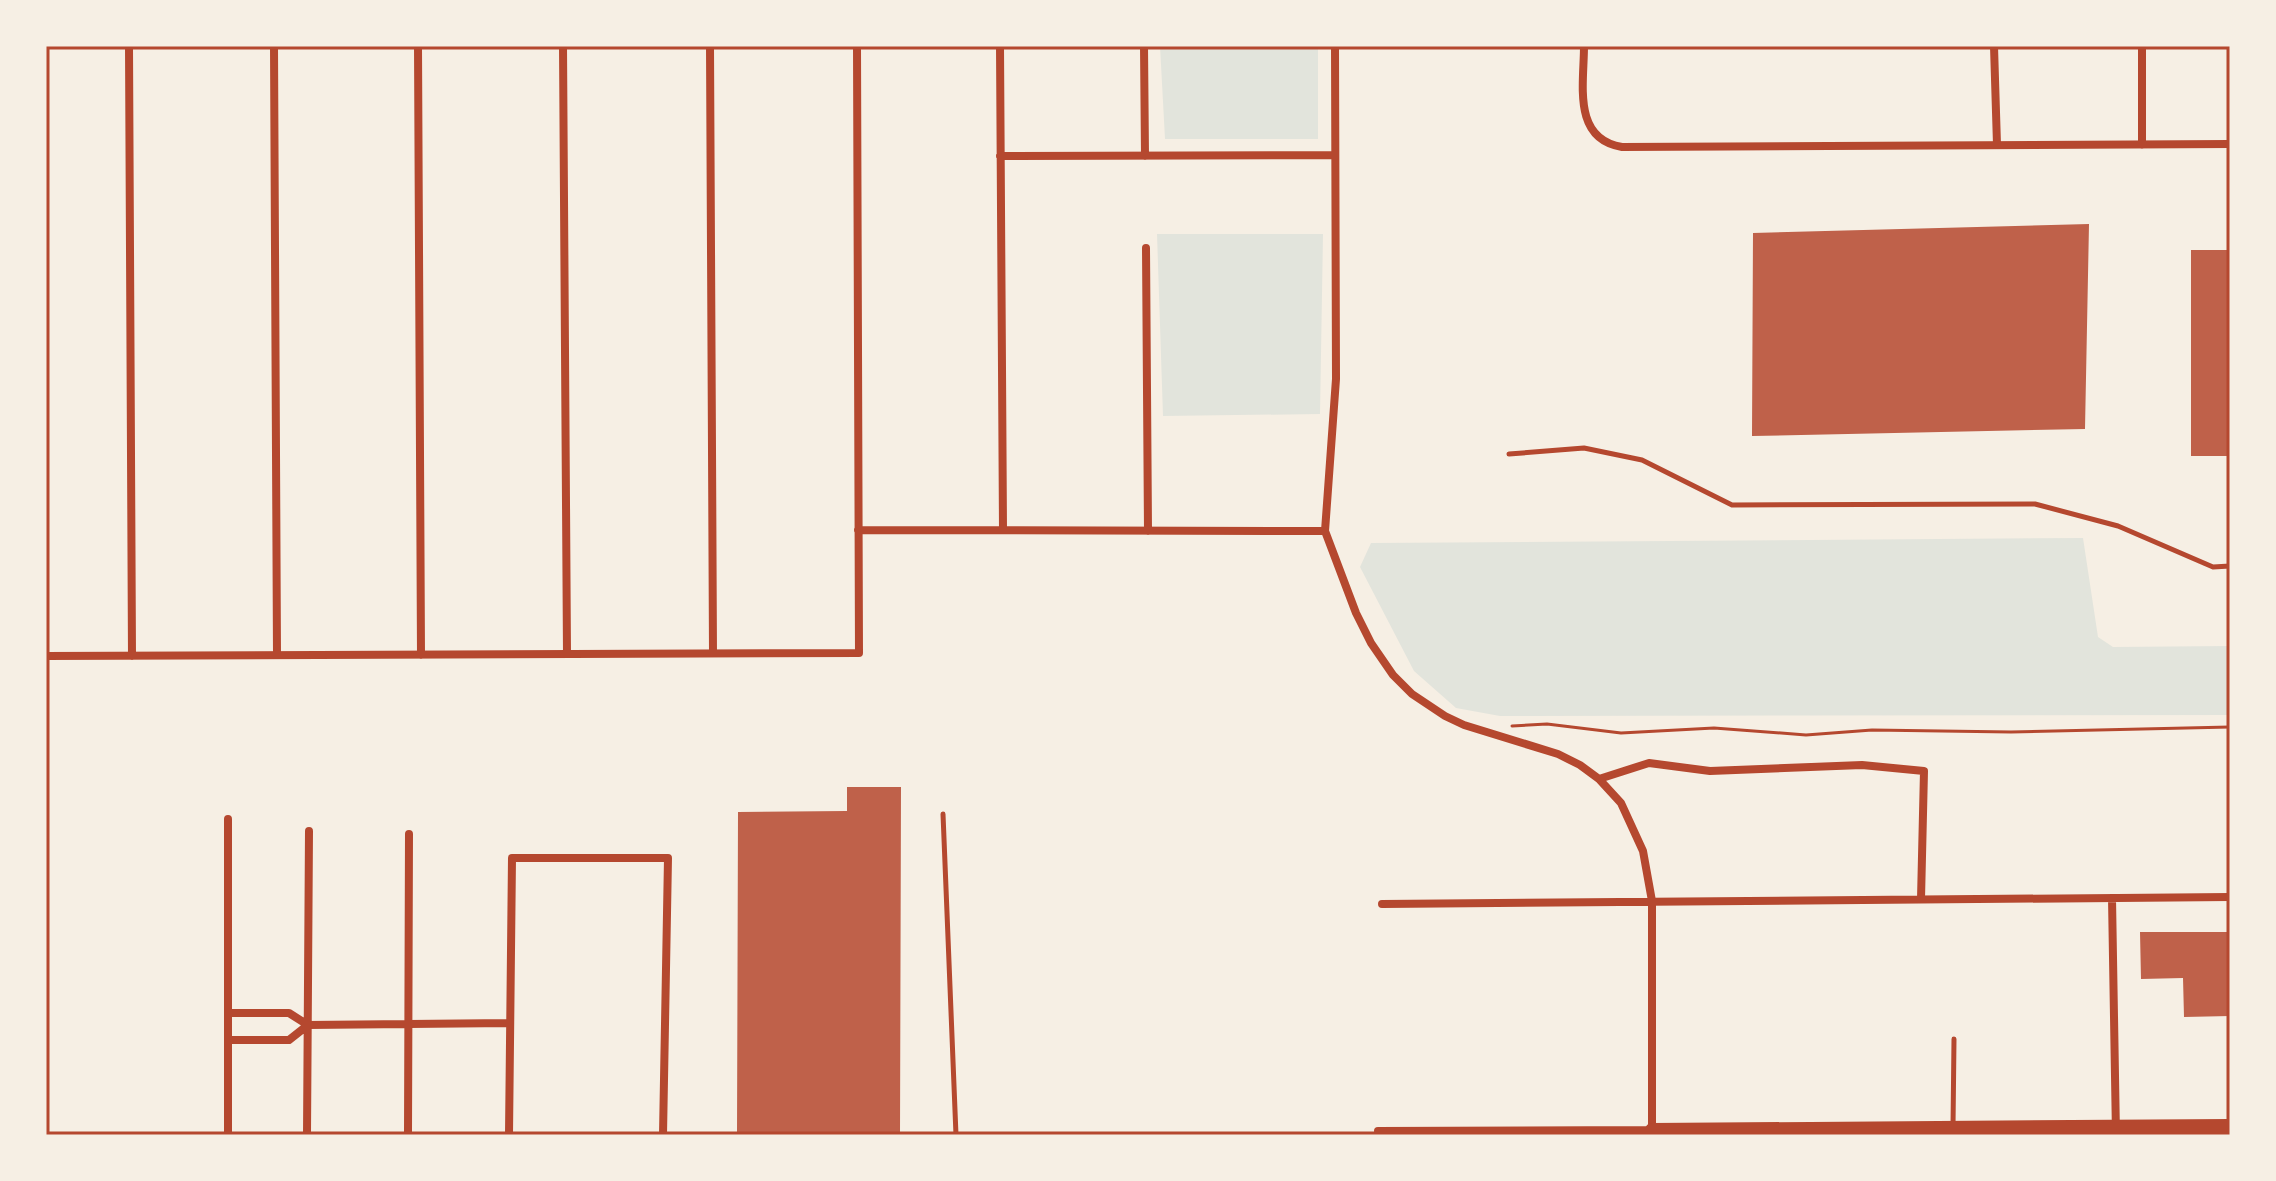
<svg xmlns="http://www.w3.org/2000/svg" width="2276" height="1181" font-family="'Source Sans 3',sans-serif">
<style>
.green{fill:#e2e4dc}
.building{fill:#bf614a}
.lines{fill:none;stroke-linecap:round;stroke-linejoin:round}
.path{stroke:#b5482f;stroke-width:3}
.service{stroke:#b5482f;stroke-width:5}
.minor{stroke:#b5482f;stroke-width:8}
.secondary{stroke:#b5482f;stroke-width:14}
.neatline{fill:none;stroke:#b5482f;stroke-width:3}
</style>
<rect width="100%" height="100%" fill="#f6efe4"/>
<path class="green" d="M1160,46H1318V139H1165Z
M1157,234H1323L1320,414L1163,416Z
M2083,538L2098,637L2113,647L2230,646V715L1500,716L1456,708L1414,671L1360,567L1371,543Z"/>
<path class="building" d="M2089,224L2085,429L1752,436L1753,233Z
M2191,250H2230V456H2191Z
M847,787H901L900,1135H737L738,812L847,811Z
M2140,932H2230V1016L2184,1017L2183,978L2141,979Z"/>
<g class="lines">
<path class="path" d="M1512,726L1547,724L1621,733L1714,728L1806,735L1872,730L2011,732L2230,727"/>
<path class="service" d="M1509,454L1584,448L1642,460L1732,505L2035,504L2118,526L2213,567L2230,566
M943,814L956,1135
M1953,1127L1954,1039"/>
<path class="minor" d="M129,46L132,656
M274,46L277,655
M418,46L421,655
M563,46L567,654
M710,46L713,653
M1000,46L1003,530
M1144,46L1145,156
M1335,46L1336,379L1325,531L1356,613L1371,643L1393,675L1412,694L1445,716L1464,725L1558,754L1580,765L1599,779L1621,803L1643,851L1652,901V1130L1378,1131
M1584,46C1584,84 1572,139 1622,147L2230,144
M1994,46L1997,145
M2142,46V145
M1000,156L1335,155
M1146,248L1148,531
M858,530L1325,531
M46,656L859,653L857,46
M1599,779L1649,763L1710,771L1862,765L1924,771L1921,899
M228,819V1135
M2112,898L2116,1135
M1382,904L2230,897
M228,1013H289L308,1025L510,1023
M229,1040H289L308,1025
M307,1135L309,831
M408,1135L409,834
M509,1135L512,858H668L663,1135"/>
<path class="secondary" d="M1652,1135V1130L2230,1126"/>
</g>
<rect width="2276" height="1181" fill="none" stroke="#f6efe4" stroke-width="96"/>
<rect x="48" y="48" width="2180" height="1085" class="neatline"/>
</svg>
